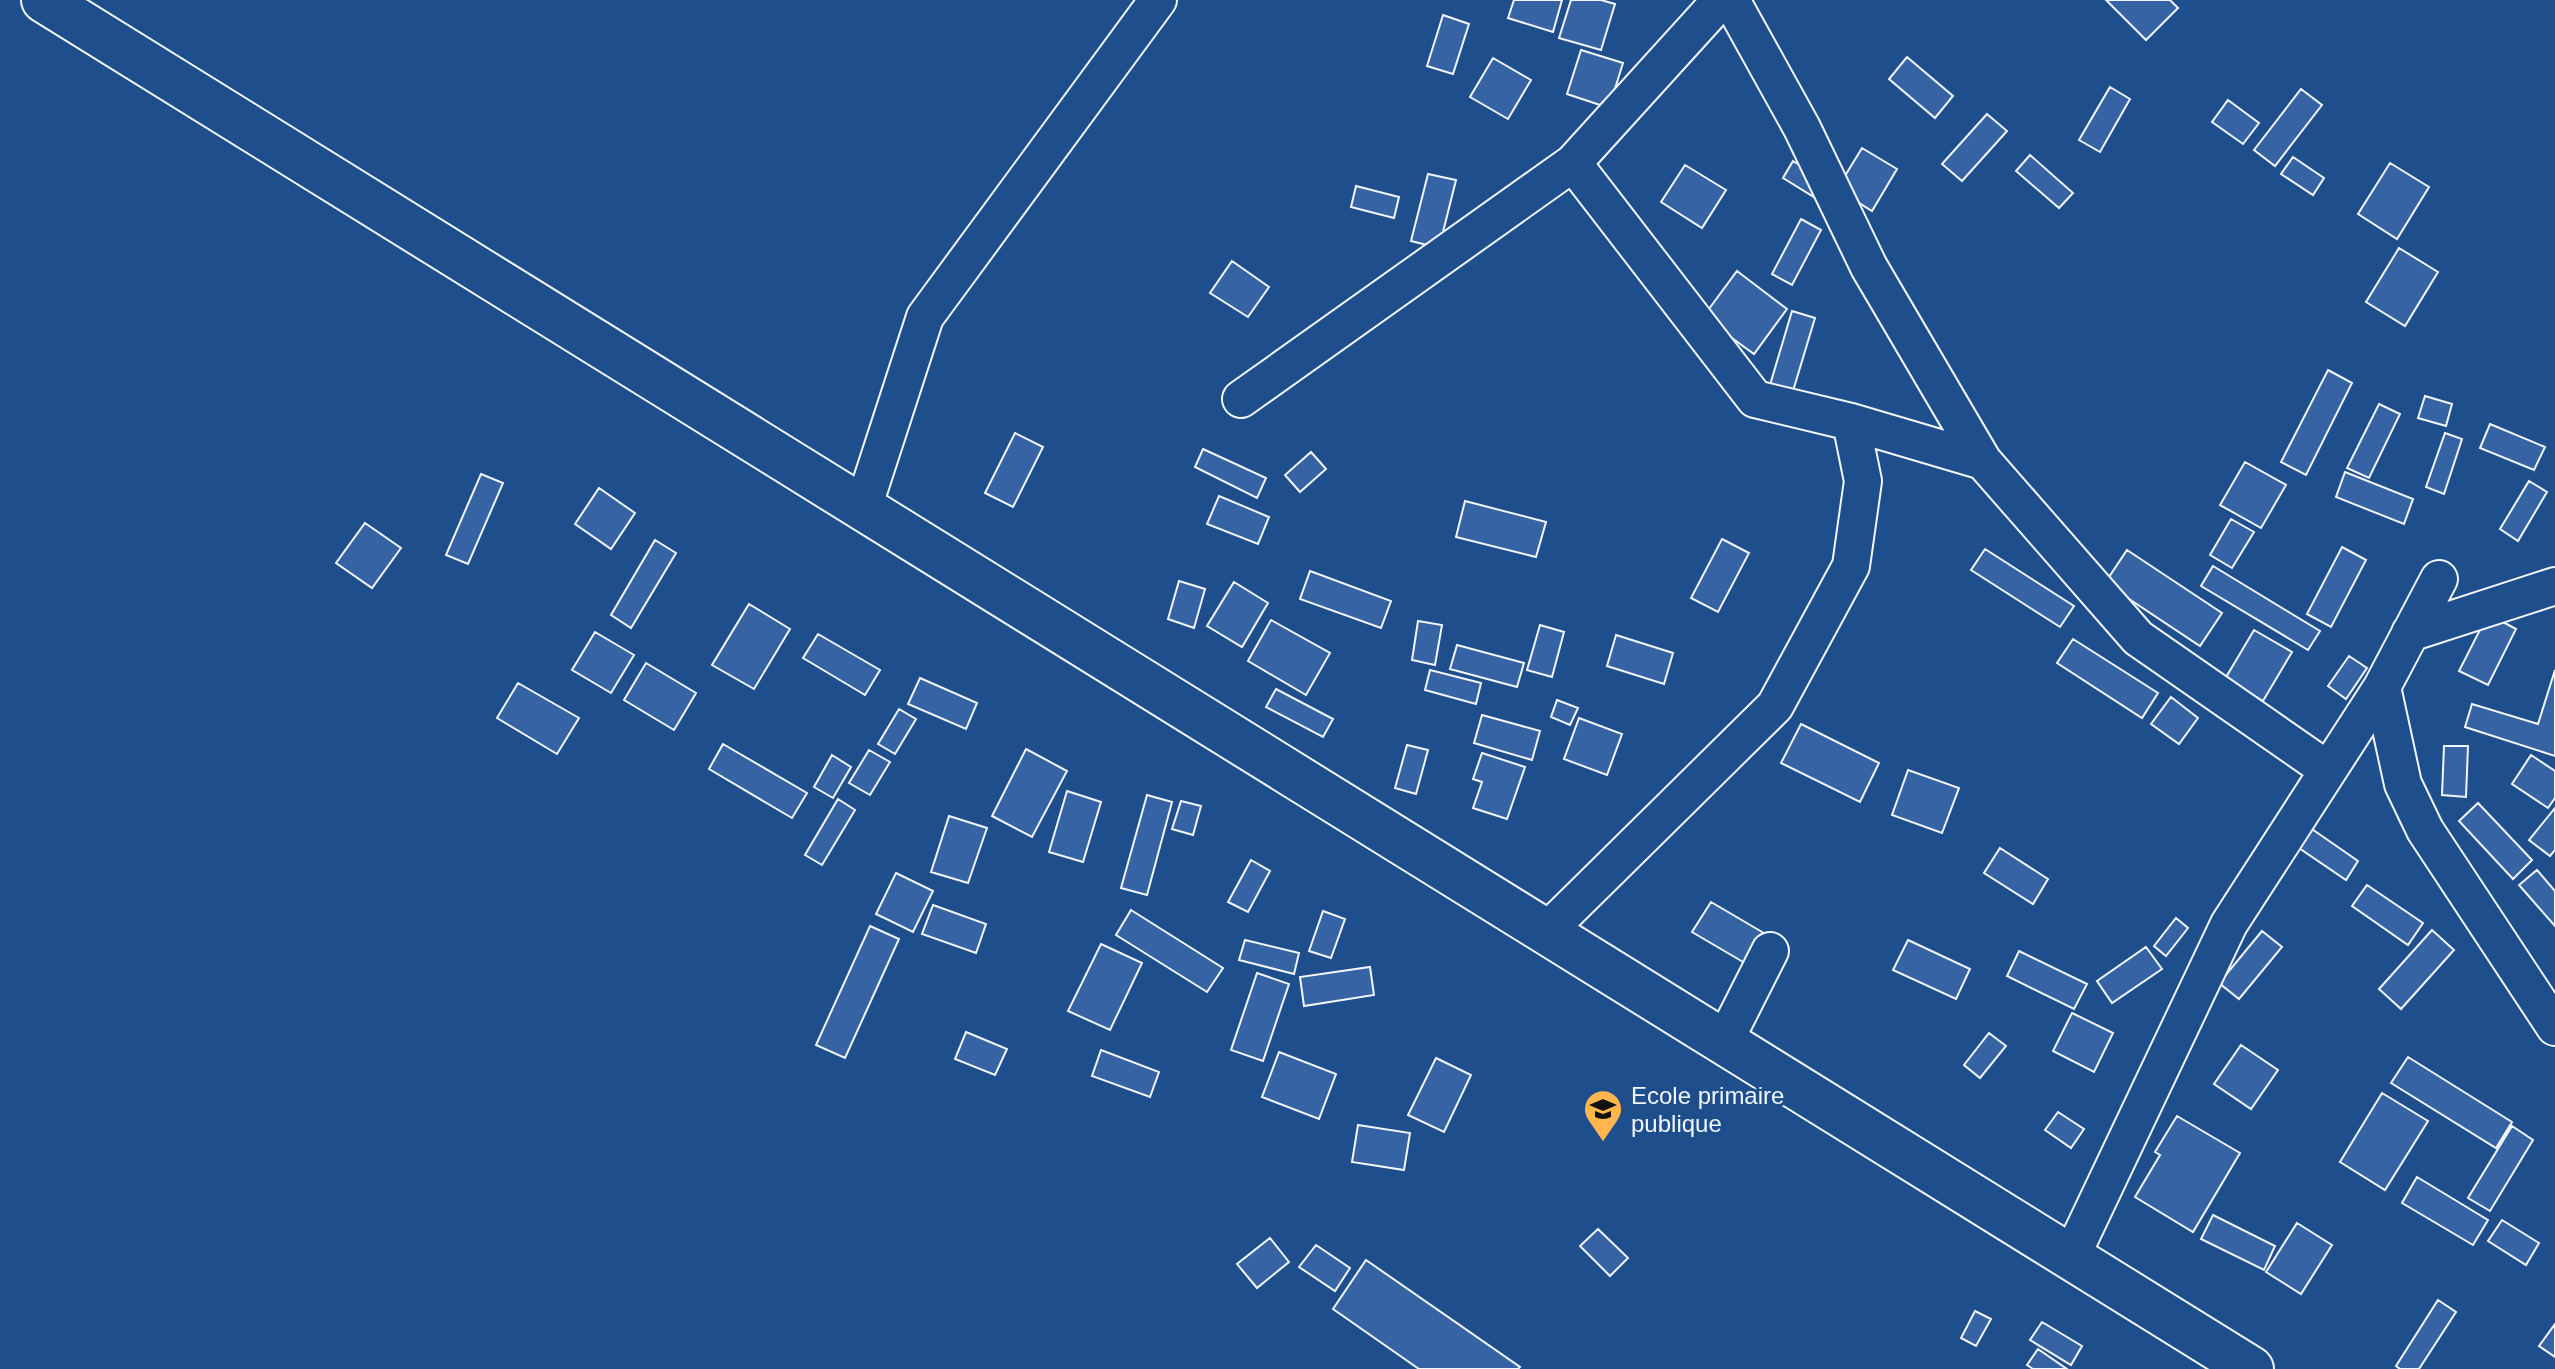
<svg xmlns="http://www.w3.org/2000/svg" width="2555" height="1369" font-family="Arial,sans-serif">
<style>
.building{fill:#3563a3;stroke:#f2f6ff;stroke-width:2}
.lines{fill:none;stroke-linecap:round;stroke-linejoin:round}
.minor-casing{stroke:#f2f6ff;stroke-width:40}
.primary-casing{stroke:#f2f6ff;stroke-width:48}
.minor{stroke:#1f4e8c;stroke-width:36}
.primary{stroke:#1f4e8c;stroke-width:44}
.labels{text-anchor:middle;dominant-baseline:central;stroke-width:6;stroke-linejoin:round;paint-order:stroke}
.poi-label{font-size:24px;fill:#f2f6ff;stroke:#1f4e8c;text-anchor:start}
</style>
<rect width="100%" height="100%" fill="#1f4e8c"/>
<path class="building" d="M1514,0H1562L1553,32L1508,18Z
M1571,0H1601L1615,4L1601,50L1559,38Z
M2106,0H2170L2178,8L2146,40Z
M1443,15L1469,24L1453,74L1427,66Z
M1581,50L1623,63L1609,108L1567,94Z
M1907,57L1953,96L1935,118L1889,79Z
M1493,58L1531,80L1508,119L1470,97Z
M2110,87L2130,99L2100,152L2079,140Z
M2301,89L2322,105L2275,166L2254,150Z
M2228,100L2259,123L2243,144L2212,122Z
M1987,114L2007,131L1962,181L1942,164Z
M1862,148L1897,169L1872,211L1837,189Z
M2030,155L2073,193L2059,208L2016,171Z
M2293,157L2324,178L2313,195L2281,174Z
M1793,161L1824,180L1814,197L1783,178Z
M2390,163L2429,187L2397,239L2358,214Z
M1685,165L1726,190L1702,228L1661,202Z
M1428,174L1456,180L1439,248L1411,241Z
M1356,186L1399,197L1394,218L1351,207Z
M1801,219L1821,230L1792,285L1772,274Z
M2399,248L2438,272L2405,326L2366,302Z
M1232,261L1269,287L1248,317L1210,293Z
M1737,271L1787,309L1754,354L1703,317Z
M1792,311L1815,318L1793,391L1770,385Z
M2328,370L2352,383L2306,475L2281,462Z
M2425,396L2452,404L2446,426L2418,418Z
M2379,404L2400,414L2369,478L2347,468Z
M2490,424L2545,447L2534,470L2480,448Z
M1015,433L1043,447L1013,507L985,493Z
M2445,433L2462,439L2444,494L2426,487Z
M1203,449L1266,478L1257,498L1195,467Z
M1311,452L1326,469L1300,492L1285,475Z
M2245,462L2286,485L2261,528L2220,505Z
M2345,472L2413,499L2404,524L2336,497Z
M481,474L503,483L468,564L446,555Z
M2529,481L2547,492L2518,541L2500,529Z
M599,488L635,513L611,549L575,524Z
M1219,496L1269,517L1258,544L1207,524Z
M1465,501L1546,522L1536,557L1456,537Z
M2231,519L2254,532L2232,568L2210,555Z
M365,523L401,548L372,588L336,563Z
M1722,539L1749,553L1718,612L1691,598Z
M655,540L676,553L631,628L611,615Z
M2342,547L2366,560L2331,627L2307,614Z
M1985,549L2074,606L2060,627L1971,570Z
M2127,550L2222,613L2200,646L2105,583Z
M2213,566L2320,631L2308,650L2201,586Z
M1310,571L1391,601L1381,628L1300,599Z
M1179,581L1205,589L1194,628L1168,619Z
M1234,582L1268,603L1242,647L1207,626Z
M749,604L790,629L754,689L712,665Z
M2488,614L2516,629L2488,685L2459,671Z
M1271,620L1330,653L1306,695L1248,661Z
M1418,621L1442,625L1435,665L1412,660Z
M1540,625L1564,632L1552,677L1527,670Z
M2254,630L2292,652L2263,701L2225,679Z
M595,632L634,655L611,693L572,670Z
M818,634L880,670L865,695L803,658Z
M1616,635L1673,653L1664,684L1607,666Z
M2073,639L2158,693L2142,718L2057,663Z
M1457,645L1524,663L1517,687L1450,669Z
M2349,656L2367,668L2346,699L2328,686Z
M646,663L696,693L674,730L624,700Z
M1430,670L1481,683L1476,704L1425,690Z
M2555,670V756L2465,727L2472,704L2538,724Z
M920,678L977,703L966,729L908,704Z
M518,683L579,718L557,754L497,718Z
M1276,689L1333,719L1323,737L1266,707Z
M2171,697L2198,718L2179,744L2151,724Z
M1557,700L1578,708L1570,725L1551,717Z
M899,709L916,719L895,754L878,744Z
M1482,715L1540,731L1532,760L1474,743Z
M1579,718L1622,734L1607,775L1564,759Z
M1801,724L1879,763L1860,802L1781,763Z
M723,744L807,793L792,818L709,769Z
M1407,745L1428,750L1416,794L1395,788Z
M2444,746H2468L2466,797L2442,795Z
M1026,749L1067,771L1032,837L992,816Z
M869,750L890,762L870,795L849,783Z
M1482,753L1525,767L1507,819L1473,808L1482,782L1473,779Z
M832,755L851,767L833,798L814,787Z
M2531,755L2555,771V798L2548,808L2512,784Z
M1908,770L1959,788L1942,833L1892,815Z
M1067,791L1101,802L1083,862L1049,852Z
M1147,795L1172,802L1147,895L1121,888Z
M838,799L855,810L822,865L805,855Z
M1181,801L1201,806L1193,835L1172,829Z
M2478,803L2532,860L2513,879L2459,821Z
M2555,808V850L2550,856L2529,840Z
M949,816L987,828L968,883L931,872Z
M2309,827L2358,861L2346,880L2296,846Z
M2000,848L2048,879L2033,904L1984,873Z
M1251,860L1270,871L1248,912L1228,902Z
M2537,870L2555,891V926L2519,885Z
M896,873L933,891L913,932L876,914Z
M2367,885L2423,923L2408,945L2352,906Z
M1711,902L1774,939L1755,969L1692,932Z
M933,905L986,924L976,953L922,934Z
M1131,910L1223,968L1207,992L1116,935Z
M1323,911L1345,919L1331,958L1309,951Z
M2176,918L2188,928L2166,956L2154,946Z
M870,926L899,939L845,1058L816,1045Z
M2432,930L2454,950L2401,1009L2379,989Z
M2262,931L2282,947L2239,999L2219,983Z
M1245,940L1299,953L1294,974L1239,960Z
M1908,940L1970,969L1956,999L1893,970Z
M1101,944L1142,963L1110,1030L1068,1011Z
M2146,947L2162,969L2112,1003L2097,981Z
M2019,951L2087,984L2074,1009L2007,976Z
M1370,967L1374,995L1304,1006L1300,977Z
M1257,973L1289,984L1263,1061L1231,1050Z
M2072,1013L2113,1033L2094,1072L2053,1051Z
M966,1032L1007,1049L995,1075L955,1059Z
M1989,1033L2006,1046L1980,1078L1964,1065Z
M2241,1045L2278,1070L2251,1109L2214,1084Z
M1101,1050L1159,1072L1150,1097L1092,1076Z
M1279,1052L1336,1074L1319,1119L1262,1097Z
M2408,1057L2512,1122L2496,1148L2391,1083Z
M1436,1058L1471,1075L1444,1132L1408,1115Z
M2382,1093L2428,1121L2385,1190L2340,1162Z
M2058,1112L2084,1129L2071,1148L2045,1130Z
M2177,1116L2240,1153L2193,1232L2135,1197L2160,1155L2155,1152Z
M1358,1125L1410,1133L1404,1170L1352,1162Z
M2512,1126L2533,1140L2490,1211L2468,1198Z
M2417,1177L2488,1220L2473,1245L2402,1203Z
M2213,1215L2275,1246L2264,1270L2201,1239Z
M2502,1220L2539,1243L2526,1265L2488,1241Z
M2297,1223L2332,1245L2301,1294L2266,1272Z
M1598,1229L1628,1258L1610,1276L1580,1246Z
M1270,1238L1289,1262L1257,1288L1237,1264Z
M1316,1245L1350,1268L1335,1291L1299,1267Z
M1366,1260L1520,1367L1518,1369H1419L1333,1309Z
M2438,1300L2456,1312L2419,1369H2400L2396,1366Z
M1975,1311L1991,1319L1976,1346L1961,1338Z
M2042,1322L2082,1346L2071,1365L2030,1340Z
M2555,1324V1357L2539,1346Z
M2038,1349L2067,1369H2033L2027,1365Z"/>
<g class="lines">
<g class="minor-casing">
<path id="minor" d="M1731,0L1802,128L1869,267L1983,461L2138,638L2328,770
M1573,163L1755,399L1851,422L1983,461
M1241,399L1573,163L1721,0
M863,508L925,317L1158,0
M2410,633L2555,586
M2382,687L2403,784L2425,830L2555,1027
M1546,932L1775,706L1851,566L1863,481L1851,422
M1724,1042L1770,951
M2071,1257L2229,924L2382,687L2439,579"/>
</g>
<g class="primary-casing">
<path id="primary" d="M44,0L2251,1369"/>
</g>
<use href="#minor" class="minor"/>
<use href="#primary" class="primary"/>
</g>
<defs>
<g id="school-pin" transform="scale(2)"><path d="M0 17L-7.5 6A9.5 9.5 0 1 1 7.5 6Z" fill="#ffb74d" stroke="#1f4e8c"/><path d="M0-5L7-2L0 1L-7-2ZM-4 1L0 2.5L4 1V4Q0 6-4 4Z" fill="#111"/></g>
</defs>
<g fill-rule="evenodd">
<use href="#school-pin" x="1603" y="1109"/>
</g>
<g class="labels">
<g class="poi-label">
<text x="1631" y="1095">Ecole primaire<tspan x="1631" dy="28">publique</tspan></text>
</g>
</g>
</svg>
